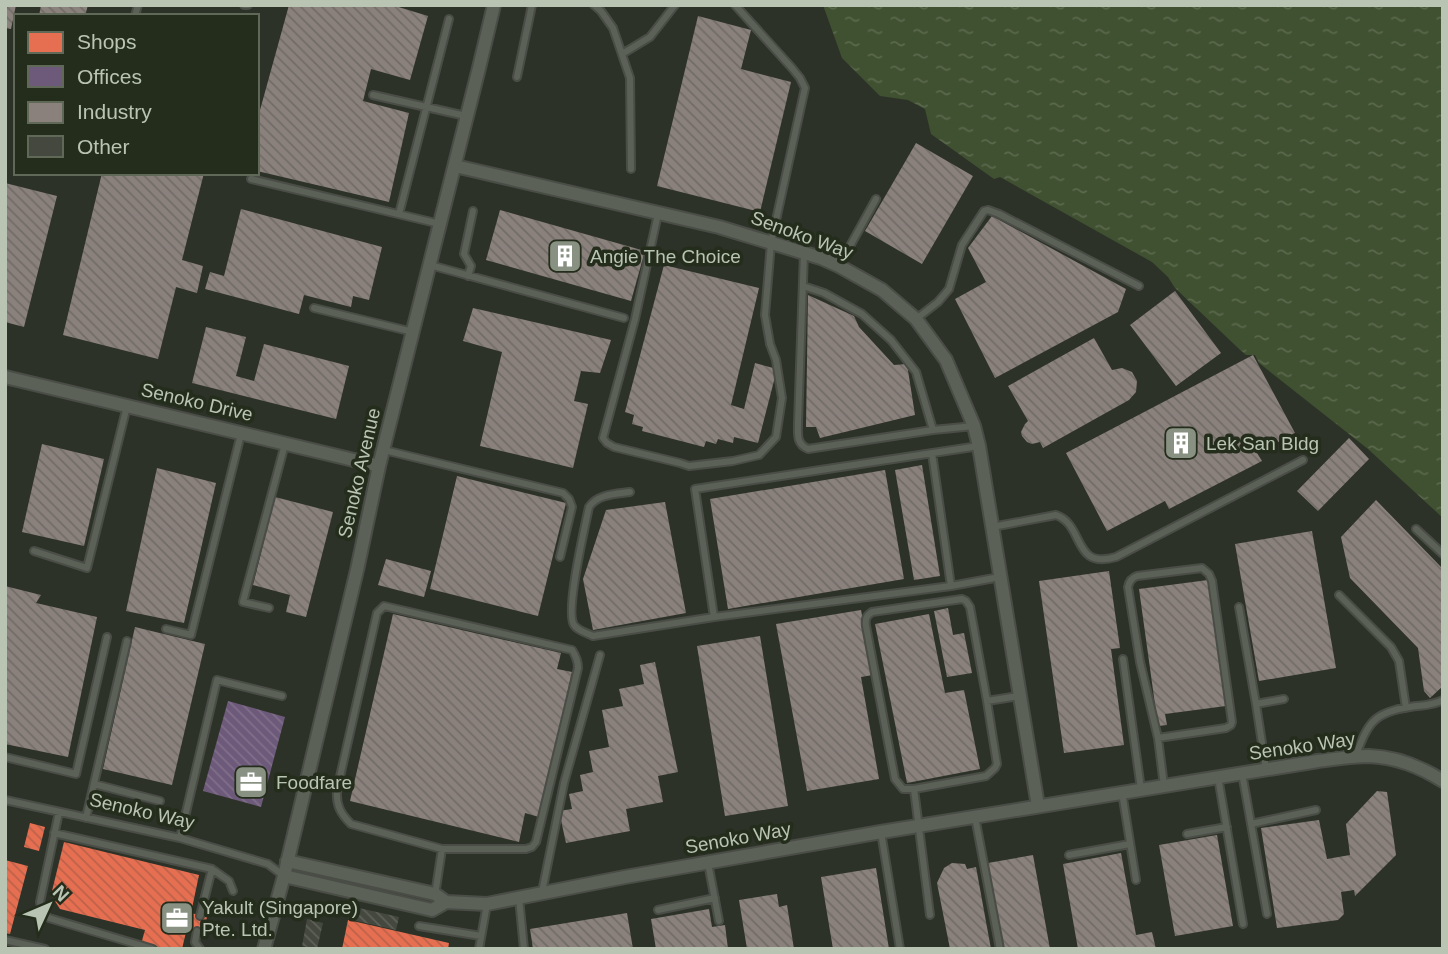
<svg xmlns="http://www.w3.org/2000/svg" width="1448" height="954" font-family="Helvetica,sans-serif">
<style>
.water{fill:url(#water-ripples)}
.shops{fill:url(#shops-back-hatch)}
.offices{fill:url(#offices-back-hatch)}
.industry{fill:url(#industry-back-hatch)}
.building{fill:url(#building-back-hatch)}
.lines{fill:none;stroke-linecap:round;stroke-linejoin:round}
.lane-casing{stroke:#494d46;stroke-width:10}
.street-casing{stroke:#494d46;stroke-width:16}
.lane{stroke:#5c6158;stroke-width:6}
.street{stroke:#5c6158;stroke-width:12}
.labels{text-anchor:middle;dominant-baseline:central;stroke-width:7;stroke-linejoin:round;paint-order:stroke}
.street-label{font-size:19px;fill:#bac4b2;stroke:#242d1c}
.poi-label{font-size:19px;fill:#bac4b2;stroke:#242d1c;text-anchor:start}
</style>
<defs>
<pattern id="water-ripples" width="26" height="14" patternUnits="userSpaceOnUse" patternTransform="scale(1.75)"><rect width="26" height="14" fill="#405131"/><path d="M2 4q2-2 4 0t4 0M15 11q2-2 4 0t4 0" fill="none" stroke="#5a684c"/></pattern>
<pattern id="shops-back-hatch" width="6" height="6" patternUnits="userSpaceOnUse" patternTransform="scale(1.75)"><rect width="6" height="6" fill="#e76f51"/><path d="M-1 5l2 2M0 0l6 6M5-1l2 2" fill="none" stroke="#bb624a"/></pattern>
<pattern id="offices-back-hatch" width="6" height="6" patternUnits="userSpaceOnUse" patternTransform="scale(1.75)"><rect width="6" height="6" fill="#6d597a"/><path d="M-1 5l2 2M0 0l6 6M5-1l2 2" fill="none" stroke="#806f8a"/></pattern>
<pattern id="industry-back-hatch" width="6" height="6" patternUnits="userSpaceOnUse" patternTransform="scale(1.75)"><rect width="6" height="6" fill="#8a817c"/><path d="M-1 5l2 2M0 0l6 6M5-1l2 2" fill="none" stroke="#716c67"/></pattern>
<pattern id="building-back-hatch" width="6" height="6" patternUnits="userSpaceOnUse" patternTransform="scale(1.75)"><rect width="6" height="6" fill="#44483f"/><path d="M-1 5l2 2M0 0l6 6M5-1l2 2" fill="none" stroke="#5d6158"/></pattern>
</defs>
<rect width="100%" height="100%" fill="#2d3228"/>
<path class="water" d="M823,5H1443V518L1368,449L1259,363L1255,355H1246L1236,346L1175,288L1168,277L1152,262L1000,177L994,179L931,134L925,109L908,100L880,96L842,58Z"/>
<path class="shops" d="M30,823L45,827L39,851L24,847Z
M64,842L199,875L191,913L207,917L204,932L187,928L182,949H161L141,944L145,930L60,909L51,895Z
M5,860L28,866L10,934L5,933Z
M348,920L449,943L448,949H342Z"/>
<path class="offices" d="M228,701L285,717L261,807L203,791Z"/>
<path class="industry" d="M5,5H16L11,29L5,28Z
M41,5H88L85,16H39Z
M289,5H392L428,16L410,80L371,69L363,101L409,113L389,202L257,171V121Z
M698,16L751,30L741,69L791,82L760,212L657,186Z
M916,143L973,176L922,264L865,231Z
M102,173H204L182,260L203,266L197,293L176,287L158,359L63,335Z
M5,183L57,196L24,327L5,322Z
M241,209L382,247L369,300L353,296L351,307L304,295L299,314L205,289L210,272L224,276Z
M500,210L645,251L631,301L486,260Z
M992,216L1126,289L1118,312L995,378L955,299L986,282L968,248Z
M664,265L759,288L731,405L744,409L755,363L777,369L758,443L734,437L733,443L718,439L716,444L706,441L704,447L642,431L643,427L632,424L634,415L625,412Z
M1175,291L1221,353L1176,386L1130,325Z
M808,295L854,316L859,327L894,365L907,364L915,415L820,438L816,427H806Z
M473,308L611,340L600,373L581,371L574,401L588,404L573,468L480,446L502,352L463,341Z
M206,327L246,337L236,376L254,381L264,344L349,366L336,419L192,383Z
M1094,338L1112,370L1122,368L1132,372L1137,381L1136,392L1129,400L1043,448L1040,442L1032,444L1027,442L1022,436L1021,432L1025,424L1028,421L1008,386Z
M1253,355L1295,433L1257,453L1262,461L1169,509L1165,501L1107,531L1066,453Z
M1349,438L1369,459L1318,511L1297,491Z
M42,444L104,459L84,546L22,532Z
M922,465L940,576L914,580L895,470Z
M157,468L216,483L184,623L126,611Z
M885,470L904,579L728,609L710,499Z
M457,476L566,503L538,616L430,589Z
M275,497L333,512L306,617L286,612L290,595L253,585Z
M1376,500L1443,569V686L1430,698L1424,691L1418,648L1350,578L1341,537Z
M665,502L686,613L593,630L583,579L606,510Z
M1312,531L1336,668L1259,681L1235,544Z
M386,559L431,571L424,597L378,585Z
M1109,571L1120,648L1111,649L1124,745L1064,753L1039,581Z
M1208,580L1226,706L1165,714L1167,725L1158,726L1139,589Z
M5,586L41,595L36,603L97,617L68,757L5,744Z
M948,608L953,635L964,633L972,673L947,677L934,611Z
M861,610L873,675L861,677L879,779L807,791L776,624Z
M393,614L561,653L557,669L572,672L539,817L525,813L519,842L350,801Z
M929,614L945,693L964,690L980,769L907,783L875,624Z
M135,627L205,644L172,785L103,769Z
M760,636L788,806L725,816L697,646Z
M655,662L678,772L658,776L663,802L626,809L630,831L566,843L559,811L572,809L569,794L583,791L580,775L593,772L589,751L609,747L602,710L623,706L619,689L644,684L640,665Z
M1377,791L1387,792L1396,855L1355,896L1354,890L1341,892L1344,914L1338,920L1277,928L1261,828L1319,820L1327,859L1350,855L1346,824Z
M1217,835L1233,926L1175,936L1159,845Z
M1121,853L1136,935L1152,932L1156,949H1078L1063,864Z
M1033,855L1050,949H1004L988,863Z
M952,863L965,864L967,869L976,867L991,949H950L937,883L944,868Z
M876,868L889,949H833L821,877Z
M777,894L779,907L787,905L794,949H747L739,900Z
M709,909L712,927L725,925L728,949H656L651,919Z
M627,913L633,949H533L530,929Z"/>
<path class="building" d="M350,906L399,917L396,930L348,919Z
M307,919L323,923L317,949L302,946Z"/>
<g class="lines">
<g class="lane-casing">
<path id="lane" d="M244,5H248
M594,5L601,11L613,28L630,78L631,169
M135,16L138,5
M622,54L650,37L675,5
M517,77L532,5
M373,95L466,116
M251,179L440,224
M399,214L449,19
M658,214L635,319L603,438L607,443L614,447L680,463L689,466L733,461L759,455L776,437L782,398L776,360L770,344L765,315L771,243L805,88L800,78L792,68L735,5
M804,253L798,423C798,434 796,444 808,449L933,430
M430,265L624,318
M839,266L876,199
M468,276L471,266L464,254L473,211
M803,286L824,293L862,314L891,340L916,372L933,430L974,426
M314,308L413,332
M916,319L938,302L949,289L962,245L984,211L988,210L999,214L1139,286
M384,450L563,493L569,499L572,507L560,557
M932,453L951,586
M630,492C615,494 598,494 589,507C585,526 565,612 574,625C578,631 587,633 593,636L714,617L951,586L1000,577
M992,527L1056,515C1085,525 1072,570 1116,557L1303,460
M1416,529L1443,554
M34,551L87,568L127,406
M1339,595L1391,647L1399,661L1406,708
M384,606L572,650C576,656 578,661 578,668L536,842L532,847L526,849H442L351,824C340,813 336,805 337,790L377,613Z
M1239,607L1256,704L1266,769
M269,608L243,602L285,444
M714,617L695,489L979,446
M166,629L191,635L241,434
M1123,659L1141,789
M1256,704L1284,699
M1158,738L1140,662L1128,587C1129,582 1131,578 1137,576L1202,568L1209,574L1212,581L1232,722L1231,725L1226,728L1158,738L1164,786
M1356,755C1368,723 1374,712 1410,707C1423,705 1431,706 1443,700
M5,757L76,774L107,637
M1242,773L1267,914
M1218,777L1243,924
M94,784L160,801
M914,789H903L895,779L866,626C865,619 866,616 872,612L962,599L966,601L970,607L987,701
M1122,792L1136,880
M5,800L180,838L268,864L284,876
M59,812L40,902L42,912L49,918L153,949
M975,817L1000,949
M86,818L127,641
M1251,824L1316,810
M881,832L900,949
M54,833L212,869L229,881L233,891
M1187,834L1227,827
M180,838L217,680L282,696
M1069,855L1130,844
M708,863L719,921
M542,892L564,783L600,655
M435,895L442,849
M519,898L524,949
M658,910L715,898
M930,915L914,789L986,776L995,768L997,764L987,701L1019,696
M200,916L212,869
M419,926L481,936
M197,931L195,942L200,949
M5,940L45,949
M479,949L487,904"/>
</g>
<g class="street-casing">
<path id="street" d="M455,166L719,227L821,258L839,266L882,290L916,319L946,360L974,426L979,446L1038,806
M5,377L379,466
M287,861L435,894L446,902
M284,876L432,910L446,902L487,904L625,877L881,832L1318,761C1335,759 1352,756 1369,756C1396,757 1421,767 1443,781
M264,949L284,876L357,570L379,466L479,68L494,5"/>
</g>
<use href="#lane" class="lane"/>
<use href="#street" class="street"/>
</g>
<defs>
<g id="building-square" transform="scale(1.75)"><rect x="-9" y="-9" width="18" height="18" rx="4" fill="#899182" stroke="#242d1c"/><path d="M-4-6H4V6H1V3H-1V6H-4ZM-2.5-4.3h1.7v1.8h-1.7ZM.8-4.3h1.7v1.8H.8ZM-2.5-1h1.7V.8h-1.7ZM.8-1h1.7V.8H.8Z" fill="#fff"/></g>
<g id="office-square" transform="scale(1.75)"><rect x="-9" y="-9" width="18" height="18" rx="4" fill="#899182" stroke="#242d1c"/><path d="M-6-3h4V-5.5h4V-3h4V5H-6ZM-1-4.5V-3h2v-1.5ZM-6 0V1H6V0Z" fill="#fff"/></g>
</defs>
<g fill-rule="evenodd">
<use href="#building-square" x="565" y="256"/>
<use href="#building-square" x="1181" y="443"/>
<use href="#office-square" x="251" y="782"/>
<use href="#office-square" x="177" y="918"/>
</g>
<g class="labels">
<g class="street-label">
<text transform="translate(802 235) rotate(20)">Senoko Way</text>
<text transform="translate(197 402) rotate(13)">Senoko Drive</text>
<text transform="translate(359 473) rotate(-77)">Senoko Avenue</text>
<text transform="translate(1302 746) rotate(-8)">Senoko Way</text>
<text transform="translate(142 811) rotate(13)">Senoko Way</text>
<text transform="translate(738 838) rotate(-10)">Senoko Way</text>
</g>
<g class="poi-label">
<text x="590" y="256">Angie The Choice</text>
<text x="1206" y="443">Lek San Bldg</text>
<text x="276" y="782">Foodfare</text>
<text x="202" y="907">Yakult (Singapore)<tspan x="202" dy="22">Pte. Ltd.</tspan></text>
</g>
</g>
<rect width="1448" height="954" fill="none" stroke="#bac4b2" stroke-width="14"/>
<rect x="14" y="14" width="245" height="161" fill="#242d1c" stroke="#606958" stroke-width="2"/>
<rect x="28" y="32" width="35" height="21" fill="#e76f51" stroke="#606958" stroke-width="2"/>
<text x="77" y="49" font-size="21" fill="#bac4b2">Shops</text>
<rect x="28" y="66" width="35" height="21" fill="#6d597a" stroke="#606958" stroke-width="2"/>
<text x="77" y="84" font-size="21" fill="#bac4b2">Offices</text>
<rect x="28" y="102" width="35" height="21" fill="#8a817c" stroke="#606958" stroke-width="2"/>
<text x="77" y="119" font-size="21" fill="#bac4b2">Industry</text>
<rect x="28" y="136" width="35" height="21" fill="#44483f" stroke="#606958" stroke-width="2"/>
<text x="77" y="154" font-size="21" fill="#bac4b2">Other</text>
<g transform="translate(49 905) rotate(46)" stroke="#242d1c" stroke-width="5" paint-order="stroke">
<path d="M0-5L12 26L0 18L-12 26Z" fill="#bac4b2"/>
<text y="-10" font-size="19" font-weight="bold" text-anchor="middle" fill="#bac4b2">N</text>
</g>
</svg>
